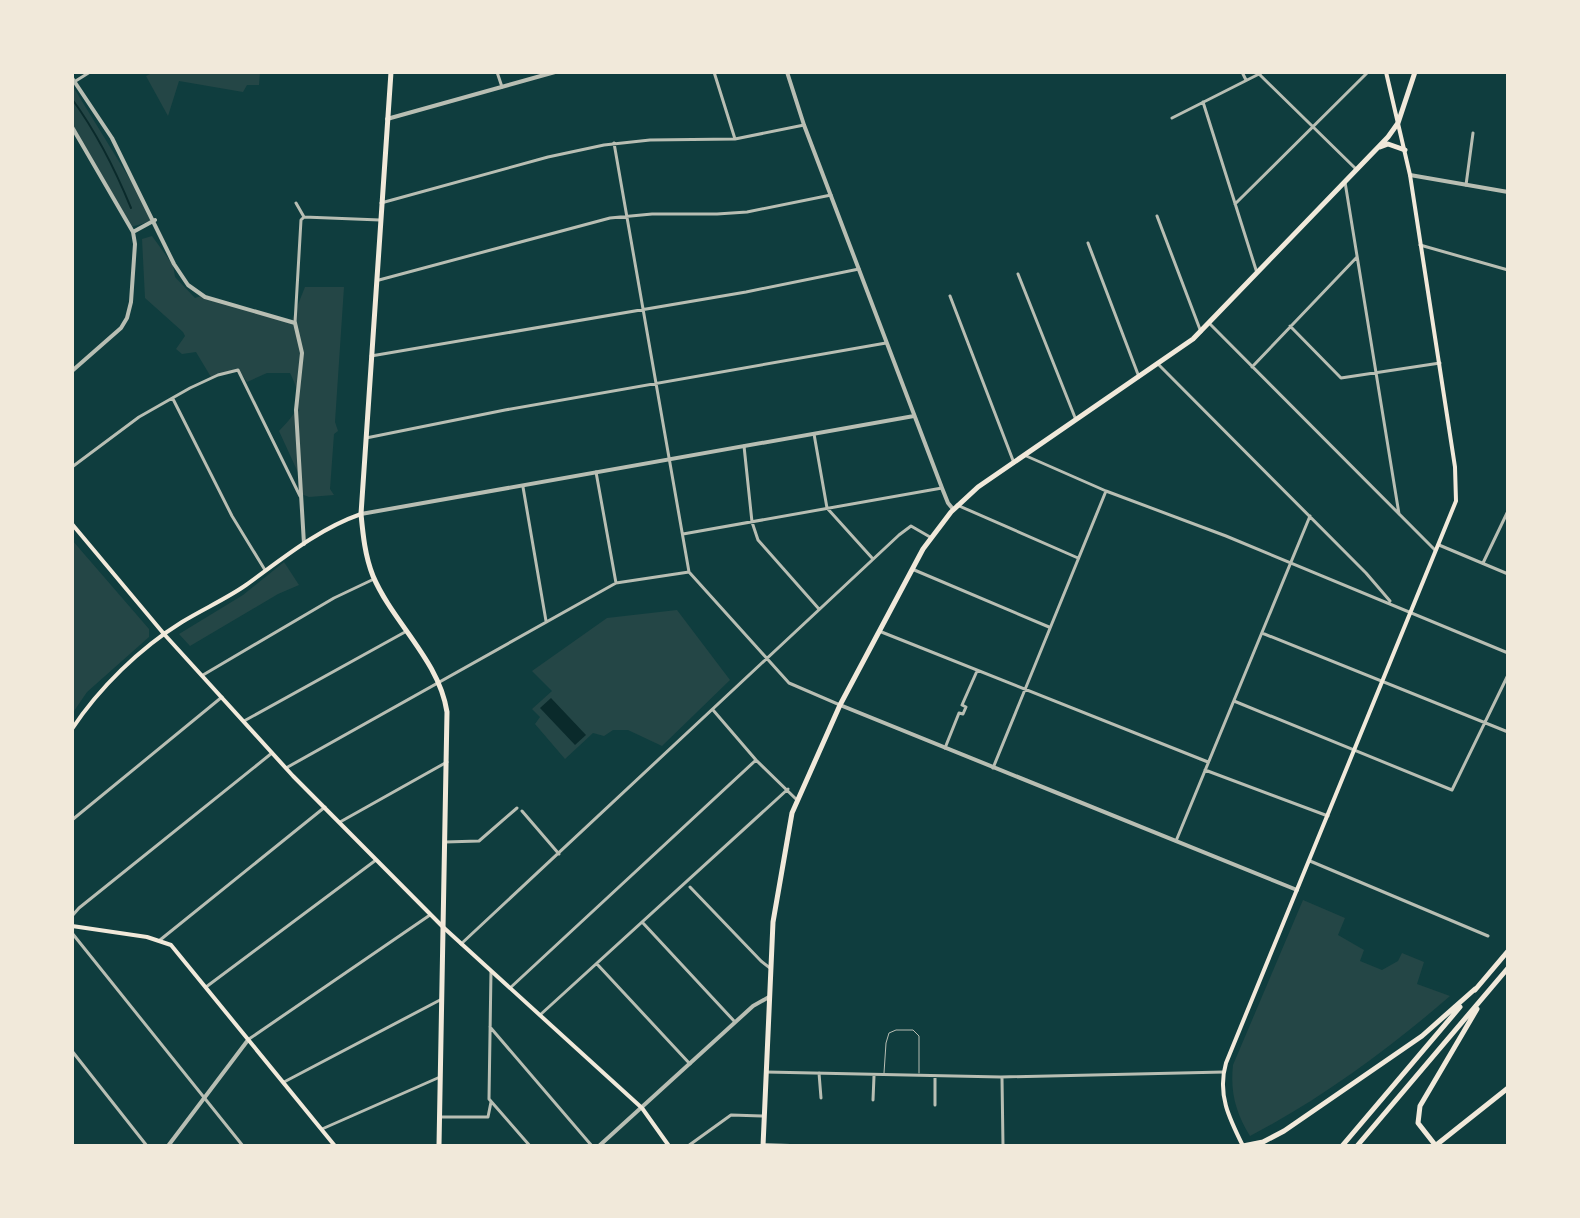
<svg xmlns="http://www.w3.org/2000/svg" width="1580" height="1218" font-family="Barlow,sans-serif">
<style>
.green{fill:#244646}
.water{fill:#0a2a2b}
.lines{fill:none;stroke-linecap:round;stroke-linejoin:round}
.stream{stroke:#0a2a2b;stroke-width:2}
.service{stroke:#b8beb3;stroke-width:1}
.minor{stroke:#b8beb3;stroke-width:3}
.tertiary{stroke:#b8beb3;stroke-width:4}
.secondary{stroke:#f1e9da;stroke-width:4}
.primary{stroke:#f1e9da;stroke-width:5}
.motorway{stroke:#f1e9da;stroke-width:5}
</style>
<rect width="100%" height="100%" fill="#0f3d3e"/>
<path class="green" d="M154,72H260L259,85H247L243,92L179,81L168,116L146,76Z
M72,85L155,220L131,227L72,131Z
M152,236L173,265L175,277L195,298L201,296L291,322L305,287H344L335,422L338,431L334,434L330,489L334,495L309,497L301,494V479L279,431C300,410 304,401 290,373H267L247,382C236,364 229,372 211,377L196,352L182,354L176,349L185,336L183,332L145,298L142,239Z
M72,540L149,629V637L87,692L72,714Z
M284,562L299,585L278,594L190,646L179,634L243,595Z
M677,610L730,680L662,746L628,730H613L604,736L593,733L565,759L535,724L540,717L532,709L552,691L532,671L607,618Z
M1303,900L1345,918L1338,935L1364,950L1360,961L1382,970L1398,961L1402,953L1424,962L1417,984L1450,996C1389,1049 1321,1099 1250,1136C1236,1113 1230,1093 1233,1065Z"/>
<path class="water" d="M551,698L586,735L575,745L540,708Z"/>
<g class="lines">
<path class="stream" d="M72,99C97,133 115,169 131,208"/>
<path class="service" d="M884,1073L886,1043L889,1033L896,1030H913L919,1036V1073"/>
<path class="minor" d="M497,72L502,87
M714,72L735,139
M1242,72L1246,80
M1259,74L1356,169
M74,82L90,72
M1203,102L1257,273
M1172,118L1263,72
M614,143L689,572L789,683L840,705
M1345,182L1399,514
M1466,185L1473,133
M296,203L304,217
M381,203L548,157L604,145L650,140L735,139L804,125
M1235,204L1368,72
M1157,216L1201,332
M304,217L380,220
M1088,243L1139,377
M1420,245L1508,270
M1018,274L1076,420
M379,280L610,218L652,214H717L747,212L831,195
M950,296L1014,463
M295,323L301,220L304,217
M1209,323L1435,550
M1290,326L1341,378L1440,363
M371,356L746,292L859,269
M1158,364L1366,573L1390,601
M1252,367L1357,257
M173,399L232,516L265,570
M814,434L827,508L873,559
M366,438L505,410L886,343
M744,446L752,522L758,540L819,609
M1024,455L1106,491L1226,536L1508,653
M72,467L139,417L190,388L218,375L238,370L300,496
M596,472L616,583
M523,487L546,621
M957,505L1078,558
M683,534L942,488
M1439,545L1508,574
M1483,563L1508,511
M912,569L1049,627
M879,631L1208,762
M1262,633L1508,732
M203,675L334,598L374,579
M1234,701L1452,790L1508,675
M713,710L756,760L797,800
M244,721L405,632
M945,748L959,713L963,714L966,707L962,705L977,671
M286,768L616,583L689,572
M993,768L1106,491
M1205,770L1328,816
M522,811L559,854
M72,820L222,697
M340,822L447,762
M1176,841L1310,516
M445,842L479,841L517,808
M1310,861L1488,936
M690,887L761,961L770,968
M72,916L79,908L272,753
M643,923L735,1022
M72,933L243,1146
M160,940L325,807
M461,944L899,535L911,526L930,537
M597,964L690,1064
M491,971L489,1099L530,1146
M206,987L376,860
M510,988L756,760
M540,1015L788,789
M490,1027L592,1146
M249,1039L430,915
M72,1051L147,1146
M766,1072L1001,1077L1224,1072
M819,1073L821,1098
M1002,1078L1003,1146
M284,1082L440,1000
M873,1100L874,1076
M935,1105V1076
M440,1117H488L491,1102
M322,1129L440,1077
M688,1146L731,1115L762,1116"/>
<path class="tertiary" d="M787,72L804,125L942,488L948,503L953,509
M72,78L112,138L174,264L188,285L205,297L295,323L302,353L296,410L304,544
M387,119L555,72
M72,127L133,232
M1410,175L1508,192
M72,371L121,328L127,318L131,302L135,244L133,232L155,220
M361,514L914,416
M840,705L1297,890
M763,1145L790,1146
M168,1146L248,1040
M599,1146L753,1006L769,997
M1225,1146H1243"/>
<path class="secondary" d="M72,524L164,634L293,776L443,927L642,1108L669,1146
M72,729C99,688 140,648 182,622C203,609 226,599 246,585C282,559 318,529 361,514
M72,926L147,937L171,945L335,1146
M1243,1146C1229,1118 1217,1094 1226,1063L1456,501L1455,467L1410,175L1386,72"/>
<path class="primary" d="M391,72L361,514C363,535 365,556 373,576C393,623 439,660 447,712L439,1146
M1380,147L1388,144L1405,150
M763,1146L773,922L792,813L840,705L923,549L951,512L978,487L1193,339L1388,137L1398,123L1415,72
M1435,1146L1508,1088"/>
<path class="motorway" d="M1475,990L1508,951
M1243,1146L1263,1142L1284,1131L1422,1036L1475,989
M1342,1146L1460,1007
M1357,1146L1508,968
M1436,1146L1418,1123L1420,1106L1477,1009"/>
</g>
<rect width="1580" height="1218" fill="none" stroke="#f1e9da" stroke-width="148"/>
</svg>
